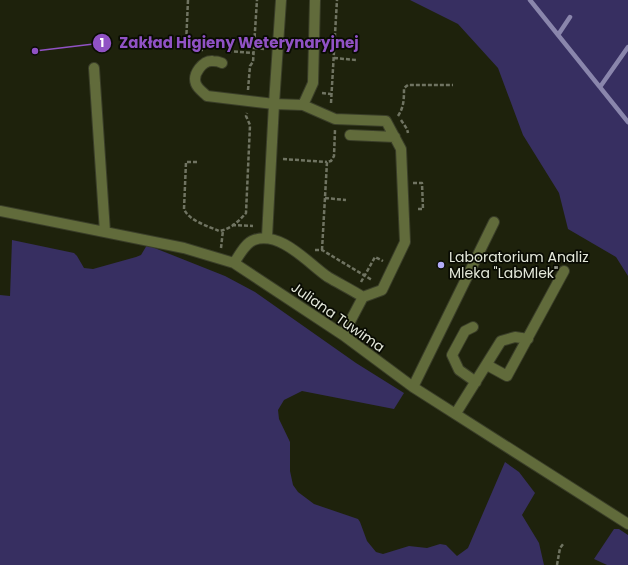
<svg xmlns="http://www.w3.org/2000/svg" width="628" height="565" font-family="Poppins,sans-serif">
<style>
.green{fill:#372f61}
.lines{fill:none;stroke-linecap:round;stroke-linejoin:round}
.stream{stroke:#8a86ac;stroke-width:4.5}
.minor-casing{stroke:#3a3e29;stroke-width:12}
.path{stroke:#707462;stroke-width:2.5;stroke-dasharray:4 2;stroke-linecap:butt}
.minor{stroke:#616b3b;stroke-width:10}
.poi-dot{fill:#b3acf9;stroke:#090b03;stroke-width:1.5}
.labels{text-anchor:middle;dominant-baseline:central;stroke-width:3.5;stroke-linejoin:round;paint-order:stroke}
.poi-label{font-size:14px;fill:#e4e8da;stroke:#090b03;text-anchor:start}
.street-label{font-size:14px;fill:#e4e8da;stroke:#090b03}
.leader{fill:none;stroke:#9052c4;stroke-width:1.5}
.callout-dot{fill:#9052c4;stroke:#090b03;stroke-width:1.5}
.mark-label{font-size:12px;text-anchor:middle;font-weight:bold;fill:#fff}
.callout-label{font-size:15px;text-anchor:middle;font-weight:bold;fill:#9052c4;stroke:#090b03;stroke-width:3.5;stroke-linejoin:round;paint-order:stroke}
</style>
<rect width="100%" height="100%" fill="#1e220c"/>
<path class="green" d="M410,0H628V276L616,257L568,229L559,193L523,135L498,68L458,24Z
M12,240L74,253L77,256L84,268L93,269L136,257L141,255L147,245L225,276L255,292L356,363L404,393L394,409L302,391L284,400L278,410L279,419L290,442V471L293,485L298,492L314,504L358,519L360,522L367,541L376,552L383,554L409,546L427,548L440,544L446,545L457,556L468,548L505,462L519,472L535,493L522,515L539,543L544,565H0V295L10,296Z
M614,529H619L628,535V565H607L594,559Z"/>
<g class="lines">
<path class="stream" d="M530,0L628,122
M558,35L570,17
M600,87L628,47"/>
<g class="minor-casing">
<path id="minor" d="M222,63C220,62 216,61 213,61C203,60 192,74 196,84C198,89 203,92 207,96L274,104L303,105L335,119L386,121L401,149L405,242L382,290L363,297L343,335
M94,68L105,232
M303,105L313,83L315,0
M350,135L395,137
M0,211L184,248L234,263L343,335L413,387L628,524
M267,237L274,104L281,0
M234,263C239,256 245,243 254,240C280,230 309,264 328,277C340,284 352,290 363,297
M473,327L465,331L452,355L459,370L476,382
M487,365L507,376L564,271
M413,387L494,222
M456,413L501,341L515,337L528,339"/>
</g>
<path class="path" d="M188,0L186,45L194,49L203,50
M254,48L265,49
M228,51L253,53
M334,58L356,60
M248,90L250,66L253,62L257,0
M322,93L331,94
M331,103L337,0
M398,116C404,107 404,99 404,88L408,85H453
M401,120L407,129L408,133
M283,159L327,162
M197,162H186L184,209C189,221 208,226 219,231C231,229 239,221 246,213L250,125L246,116L247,113
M413,183H422L423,209H416
M325,198L346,200
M232,225L253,226
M221,248L223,230
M315,250H322L372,280
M322,250L327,162L331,161L334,156L335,130
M361,282L375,257L383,261
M557,565L560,548L564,543"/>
<use href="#minor" class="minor"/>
</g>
<circle class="poi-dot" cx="441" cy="265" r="4"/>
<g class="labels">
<g class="poi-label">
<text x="449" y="257">Laboratorium Analiz<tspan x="449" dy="16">Mleka "LabMlek"</tspan></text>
</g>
<g class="street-label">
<text transform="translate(338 317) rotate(35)">Juliana Tuwima</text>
</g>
</g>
<path class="leader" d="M35 51L102 43"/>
<g class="callout-dot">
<circle cx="35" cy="51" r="4"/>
<circle cx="102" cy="43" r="10"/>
</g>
<g class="mark-label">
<text x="102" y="47">1</text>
</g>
<g class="callout-label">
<text x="239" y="48">Zakład Higieny Weterynaryjnej</text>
</g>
</svg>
